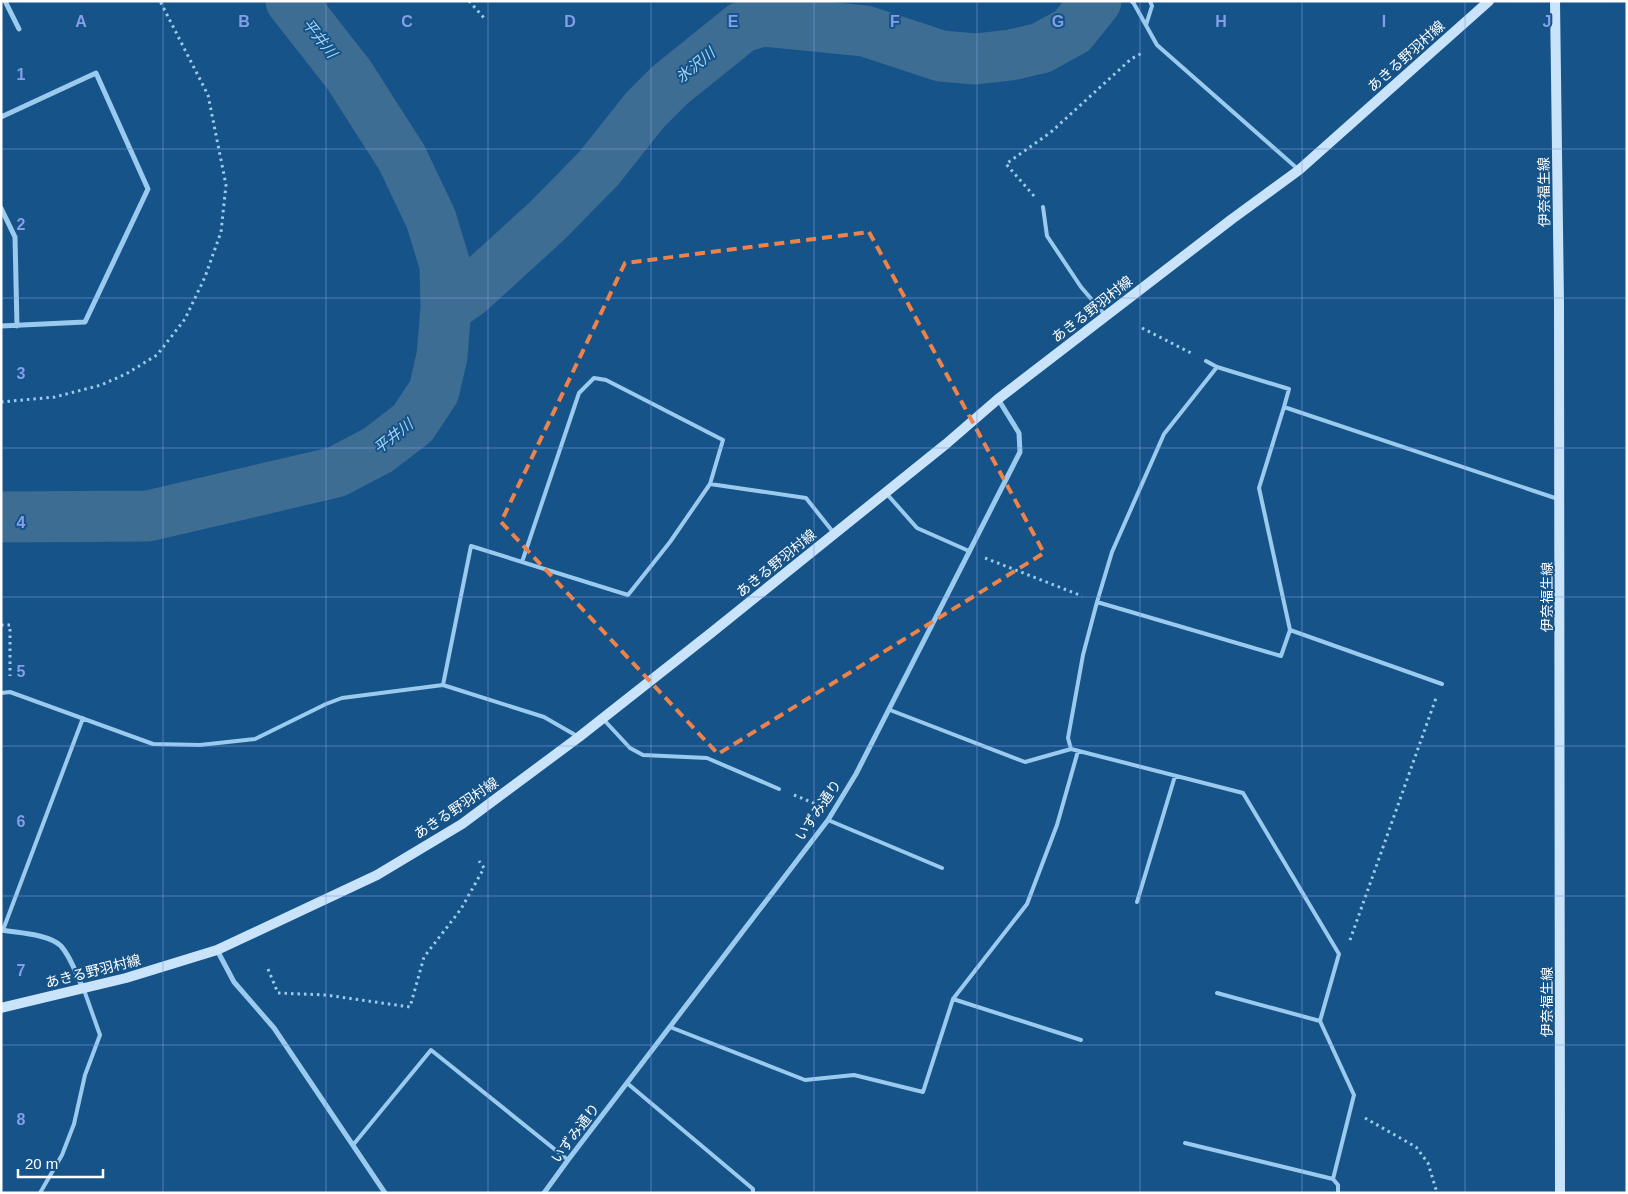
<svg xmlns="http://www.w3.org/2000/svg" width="1628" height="1194" font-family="Arial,'Noto Sans JP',sans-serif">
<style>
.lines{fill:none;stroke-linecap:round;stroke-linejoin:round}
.river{stroke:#3e6d93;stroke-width:51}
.path{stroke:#9bcaef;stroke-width:3;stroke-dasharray:2.5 4;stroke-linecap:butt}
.lane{stroke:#9bcaef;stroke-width:4}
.street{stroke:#9bcaef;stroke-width:5}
.secondary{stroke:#c8e3fa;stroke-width:10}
.marked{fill:none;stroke:#ee8249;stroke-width:4;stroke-dasharray:10 6;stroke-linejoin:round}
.grid{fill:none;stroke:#839eea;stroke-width:1;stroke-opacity:0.55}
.labels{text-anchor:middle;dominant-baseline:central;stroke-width:4;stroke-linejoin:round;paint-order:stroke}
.street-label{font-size:14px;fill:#fff;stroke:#155388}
.water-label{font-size:15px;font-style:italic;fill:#a6d4f6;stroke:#155388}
.grid-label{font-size:16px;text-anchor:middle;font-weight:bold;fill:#839eea;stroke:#155388;stroke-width:4;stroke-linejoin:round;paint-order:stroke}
</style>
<rect width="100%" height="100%" fill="#155388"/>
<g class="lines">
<path class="river" d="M446,308L468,293L547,221L599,168L645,110L670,85L742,27L763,21L865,31L941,56L975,59L1011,55L1041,48L1072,31L1096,1
M1,517L148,516L336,472L378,450L413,423L434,391L442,356L446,308L445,265L431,219L402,158L349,75L291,1"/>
<path class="path" d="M469,1L485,19
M1034,196L1006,164L1051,132L1131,59L1144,52
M1142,328L1193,354
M1,402L55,397L101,385L126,374L157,355L185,319L205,277L221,232L226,185L208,95L160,1
M985,558L1082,596
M1,625H10V676
M794,795L818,805
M1350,940L1436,698
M268,969L278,993L326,995L410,1007L424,957L461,909L484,868L479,861
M1365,1118L1416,1147L1428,1163L1437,1193"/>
<path class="lane" d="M1133,2L1157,45L1299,170
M1146,25L1152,6L1150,1
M1043,207L1047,236L1081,287L1105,315
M1206,361L1217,367
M886,493L917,528L969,551
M522,562L579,393L594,378L606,380L723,440L710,484
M1097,602L1281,656L1290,630L1259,488L1284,407L1558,499
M1290,630L1442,684
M443,685L471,546L628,595L670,542L710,484L806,498L833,532
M1,693L10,692L153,744L200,745L255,739L326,704L342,698L443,685L544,717L577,736
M890,710L1025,762L1071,749L1243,793L1339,954L1320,1021L1354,1095L1333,1179L1338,1185V1193
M604,720L630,748L643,755L707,758L779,789
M1071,749L1068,738L1083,655L1097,602L1112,552L1164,434L1217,367L1289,389L1284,407
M828,820L942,868
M1137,902L1175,776
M3,930L83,718
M1217,993L1320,1021
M953,999L1081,1040
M670,1027L805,1080L854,1075L923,1092L953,999L1027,904L1057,825L1078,751
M627,1083L753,1189V1193
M1185,1143L1333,1179
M353,1145L431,1050L568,1160
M40,1193L62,1155L74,1124L85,1075L100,1035L84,990"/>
<path class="street" d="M5,1L19,29
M1132,1L1133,2
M1,117L96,73L148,189L85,322L1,326
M1,208L15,237L17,326
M1,930C18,933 49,934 61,946C71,957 76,974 83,988
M217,950L234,982L274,1028L385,1193
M544,1193L568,1160L828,820L856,774L1020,452L1019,433L998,399"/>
<path class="secondary" d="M1555,1L1559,303L1560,1193
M1,1008L126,978L217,950L377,875L462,824L579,737L711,633L946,444L998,399L1232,219L1299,170L1489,1"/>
</g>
<path class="marked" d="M869,232L1044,553L718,754L501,522L625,263Z"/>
<path class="grid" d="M163,1V1193M326,1V1193M488,1V1193M651,1V1193M814,1V1193M977,1V1193M1140,1V1193M1302,1V1193M1465,1V1193M1,149H1627M1,298H1627M1,448H1627M1,597H1627M1,746H1627M1,896H1627M1,1045H1627"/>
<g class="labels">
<g class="street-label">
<text transform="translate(1406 56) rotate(-42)">あきる野羽村線</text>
<text transform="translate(1544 192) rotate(-91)">伊奈福生線</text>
<text transform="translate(1092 309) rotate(-38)">あきる野羽村線</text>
<text transform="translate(776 563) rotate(-39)">あきる野羽村線</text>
<text transform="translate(1547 597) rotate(-90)">伊奈福生線</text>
<text transform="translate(456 808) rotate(-34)">あきる野羽村線</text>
<text transform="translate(818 810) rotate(-56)">いずみ通り</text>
<text transform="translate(93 971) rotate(-14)">あきる野羽村線</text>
<text transform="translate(1547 1002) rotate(-90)">伊奈福生線</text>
<text transform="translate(575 1133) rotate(-53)">いずみ通り</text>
</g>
<g class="water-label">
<text transform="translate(320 38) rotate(52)">平井川</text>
<text transform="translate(695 65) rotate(-39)">氷沢川</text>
<text transform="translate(393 436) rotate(-38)">平井川</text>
</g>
</g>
<g class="grid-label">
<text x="81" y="27">A</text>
<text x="244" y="27">B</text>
<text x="407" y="27">C</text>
<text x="570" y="27">D</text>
<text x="733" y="27">E</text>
<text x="895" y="27">F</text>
<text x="1058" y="27">G</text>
<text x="1221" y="27">H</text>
<text x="1384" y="27">I</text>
<text x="1547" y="27">J</text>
<text x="21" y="80">1</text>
<text x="21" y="230">2</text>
<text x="21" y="379">3</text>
<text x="21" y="528">4</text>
<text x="21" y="677">5</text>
<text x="21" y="827">6</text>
<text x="21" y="976">7</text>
<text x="21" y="1125">8</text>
</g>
<rect width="1628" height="1194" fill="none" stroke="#ffffff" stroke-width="5"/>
<path d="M18 1169v8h85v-8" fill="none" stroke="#ffffff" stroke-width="2.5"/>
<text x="25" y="1169" font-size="15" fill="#ffffff" stroke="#155388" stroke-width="4" paint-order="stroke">20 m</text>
</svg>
